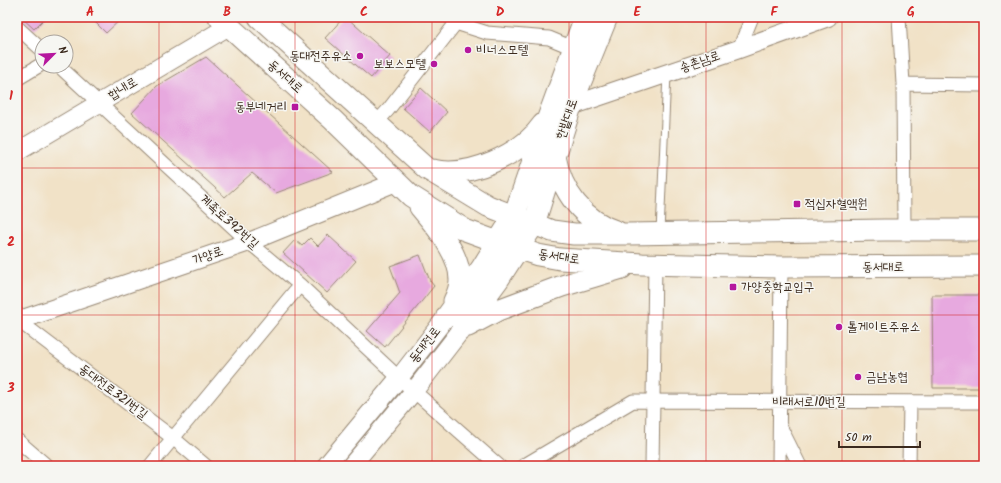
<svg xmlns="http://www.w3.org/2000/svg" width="1001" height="483" font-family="Kalam,'Poor Story',sans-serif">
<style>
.building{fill:#e7a9df}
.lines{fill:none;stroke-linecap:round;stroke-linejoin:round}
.lane-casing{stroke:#968672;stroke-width:9}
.street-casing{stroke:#968672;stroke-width:15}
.secondary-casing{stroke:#968672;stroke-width:20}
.primary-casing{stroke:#968672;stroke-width:23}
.lane{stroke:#fff;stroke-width:7}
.street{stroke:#fff;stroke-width:13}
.secondary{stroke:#fff;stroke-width:18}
.primary{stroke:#fff;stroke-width:21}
.grid{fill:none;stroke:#d62828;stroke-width:1;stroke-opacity:0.55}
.poi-dot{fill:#b5179e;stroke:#f6f6f2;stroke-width:1.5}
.labels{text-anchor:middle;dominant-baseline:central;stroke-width:3;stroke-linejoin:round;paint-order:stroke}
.poi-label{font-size:13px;fill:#3b2a1e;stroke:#f6f6f2;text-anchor:start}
.street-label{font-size:13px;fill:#3b2a1e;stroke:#f6f6f2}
.neatline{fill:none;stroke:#d62828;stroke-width:1.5}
.grid-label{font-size:13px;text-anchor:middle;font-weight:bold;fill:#d62828}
</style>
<rect width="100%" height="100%" fill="#f6f6f2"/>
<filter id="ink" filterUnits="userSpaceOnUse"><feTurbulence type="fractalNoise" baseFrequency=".025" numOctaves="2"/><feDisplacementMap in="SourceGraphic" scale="8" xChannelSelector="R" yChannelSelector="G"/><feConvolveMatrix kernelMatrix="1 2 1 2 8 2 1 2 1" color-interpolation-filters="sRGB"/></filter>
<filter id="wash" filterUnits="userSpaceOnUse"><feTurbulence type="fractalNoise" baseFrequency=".012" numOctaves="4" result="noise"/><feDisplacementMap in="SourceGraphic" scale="16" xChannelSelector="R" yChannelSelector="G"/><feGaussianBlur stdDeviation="0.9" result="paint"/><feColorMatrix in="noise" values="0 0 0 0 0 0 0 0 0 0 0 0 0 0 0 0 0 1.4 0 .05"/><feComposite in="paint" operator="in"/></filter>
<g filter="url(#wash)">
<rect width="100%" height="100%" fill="#f1e2c7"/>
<g id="blocks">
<path class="building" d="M21,17H46L34,29Z
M90,17H123L106,33Z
M344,17H346L390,56L371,78L325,38Z
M206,57L333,172L276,193L252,173L225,197L132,113L157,86Z
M421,88L447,112L430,132L403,108Z
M328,235L356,261L327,293L283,253L295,240L302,246L310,238L318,246Z
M420,255L430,281L434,286L385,347L367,331L400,293L390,266Z
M932,295H982V388H933Z"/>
</g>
</g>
<g filter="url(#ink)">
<use href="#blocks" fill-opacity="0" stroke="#968672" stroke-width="1"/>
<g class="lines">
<g class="lane-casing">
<path id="lane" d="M660,232L667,74"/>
</g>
<g class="street-casing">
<path id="street" d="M450,17L456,23L487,33L549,38L573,48
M899,17L903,84L904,230
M17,27L42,50
M739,49L752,17
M59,66L249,242L300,285L399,378L499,466
M17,79L42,64
M903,84L984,85
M376,123L388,110L456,23L458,17
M19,321L173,438L206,466
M780,426L800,466
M17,440L47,466
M150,466L300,285
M523,466L633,401L984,402
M652,466L655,264
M779,466L781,267
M909,466L910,402"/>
</g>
<g class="secondary-casing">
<path id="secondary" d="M571,106L739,49L828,17
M17,152L229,26
M17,321L249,242L396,182
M326,466L399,378L447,316
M351,466L414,391L462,329"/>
</g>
<g class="primary-casing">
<path id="primary" d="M219,17L333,120L411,196L465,230L498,242L538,255L560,259L642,264L781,267L984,266
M259,17L427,169L488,206L552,231L574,234H628L884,230H984
M555,156C561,191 583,221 618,232
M432,170C469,179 522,154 543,124
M420,207C436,226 460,254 460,280C460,287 457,295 454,301
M447,316L481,269L514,216L544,129L585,17
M468,326L498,310L562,286L622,268
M462,329L498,280L534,224L571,106L607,17"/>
</g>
<use href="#lane" class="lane"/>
<use href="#street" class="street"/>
<use href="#secondary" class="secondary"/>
<use href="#primary" class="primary"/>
</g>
</g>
<path class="grid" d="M159,17V466M295,17V466M432,17V466M569,17V466M706,17V466M842,17V466M17,168H984M17,315H984"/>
<g class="poi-dot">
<circle cx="468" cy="50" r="4"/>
<circle cx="360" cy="56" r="4"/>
<circle cx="434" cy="64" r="4"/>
<rect x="291" y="103" width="8" height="8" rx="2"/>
<rect x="793" y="200" width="8" height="8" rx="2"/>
<rect x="729" y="283" width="8" height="8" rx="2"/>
<circle cx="839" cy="327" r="4"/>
<circle cx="858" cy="377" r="4"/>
</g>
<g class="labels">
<g class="poi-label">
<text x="476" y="50">비너스모텔</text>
<text x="352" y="56" text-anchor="end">동대전주유소</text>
<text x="426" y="64" text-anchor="end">보보스모텔</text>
<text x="287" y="107" text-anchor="end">동부네거리</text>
<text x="805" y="204">적십자혈액원</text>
<text x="741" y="287">가양중학교입구</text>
<text x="847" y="327">톨게이트주유소</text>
<text x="866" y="377">금남농협</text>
</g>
<g class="street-label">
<text transform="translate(700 62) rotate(-19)">송촌남로</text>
<text transform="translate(285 77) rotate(42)">동서대로</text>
<text transform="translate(123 89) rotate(-31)">합내로</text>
<text transform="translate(567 119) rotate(-71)">한밭대로</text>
<text transform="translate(229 222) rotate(42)">계족로392번길</text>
<text transform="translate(208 256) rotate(-19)">가양로</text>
<text transform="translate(559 257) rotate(8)">동서대로</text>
<text x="883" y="267">동서대로</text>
<text transform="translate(425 345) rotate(-52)">동대전로</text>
<text transform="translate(113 392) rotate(37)">동대전로321번길</text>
<text x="809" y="402">비래서로10번길</text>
</g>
</g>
<rect width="1001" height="483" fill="none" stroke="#f6f6f2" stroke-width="44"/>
<g transform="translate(54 54) rotate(66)"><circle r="19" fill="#f6f6f2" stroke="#aba49d"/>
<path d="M0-3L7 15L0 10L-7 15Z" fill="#b5179e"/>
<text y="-6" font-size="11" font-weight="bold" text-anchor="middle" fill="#3b2a1e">N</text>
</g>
<path d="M839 441v6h81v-6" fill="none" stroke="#3b2a1e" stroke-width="2"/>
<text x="845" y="441" font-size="12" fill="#3b2a1e" stroke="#f6f6f2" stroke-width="3" paint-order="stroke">50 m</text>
<rect x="22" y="22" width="957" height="439" class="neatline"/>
<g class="grid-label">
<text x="90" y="16">A</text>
<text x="227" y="16">B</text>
<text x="364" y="16">C</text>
<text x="500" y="16">D</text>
<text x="637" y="16">E</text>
<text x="774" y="16">F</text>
<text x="911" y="16">G</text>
<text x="11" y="100">1</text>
<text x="11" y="246">2</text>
<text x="11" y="392">3</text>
</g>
</svg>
